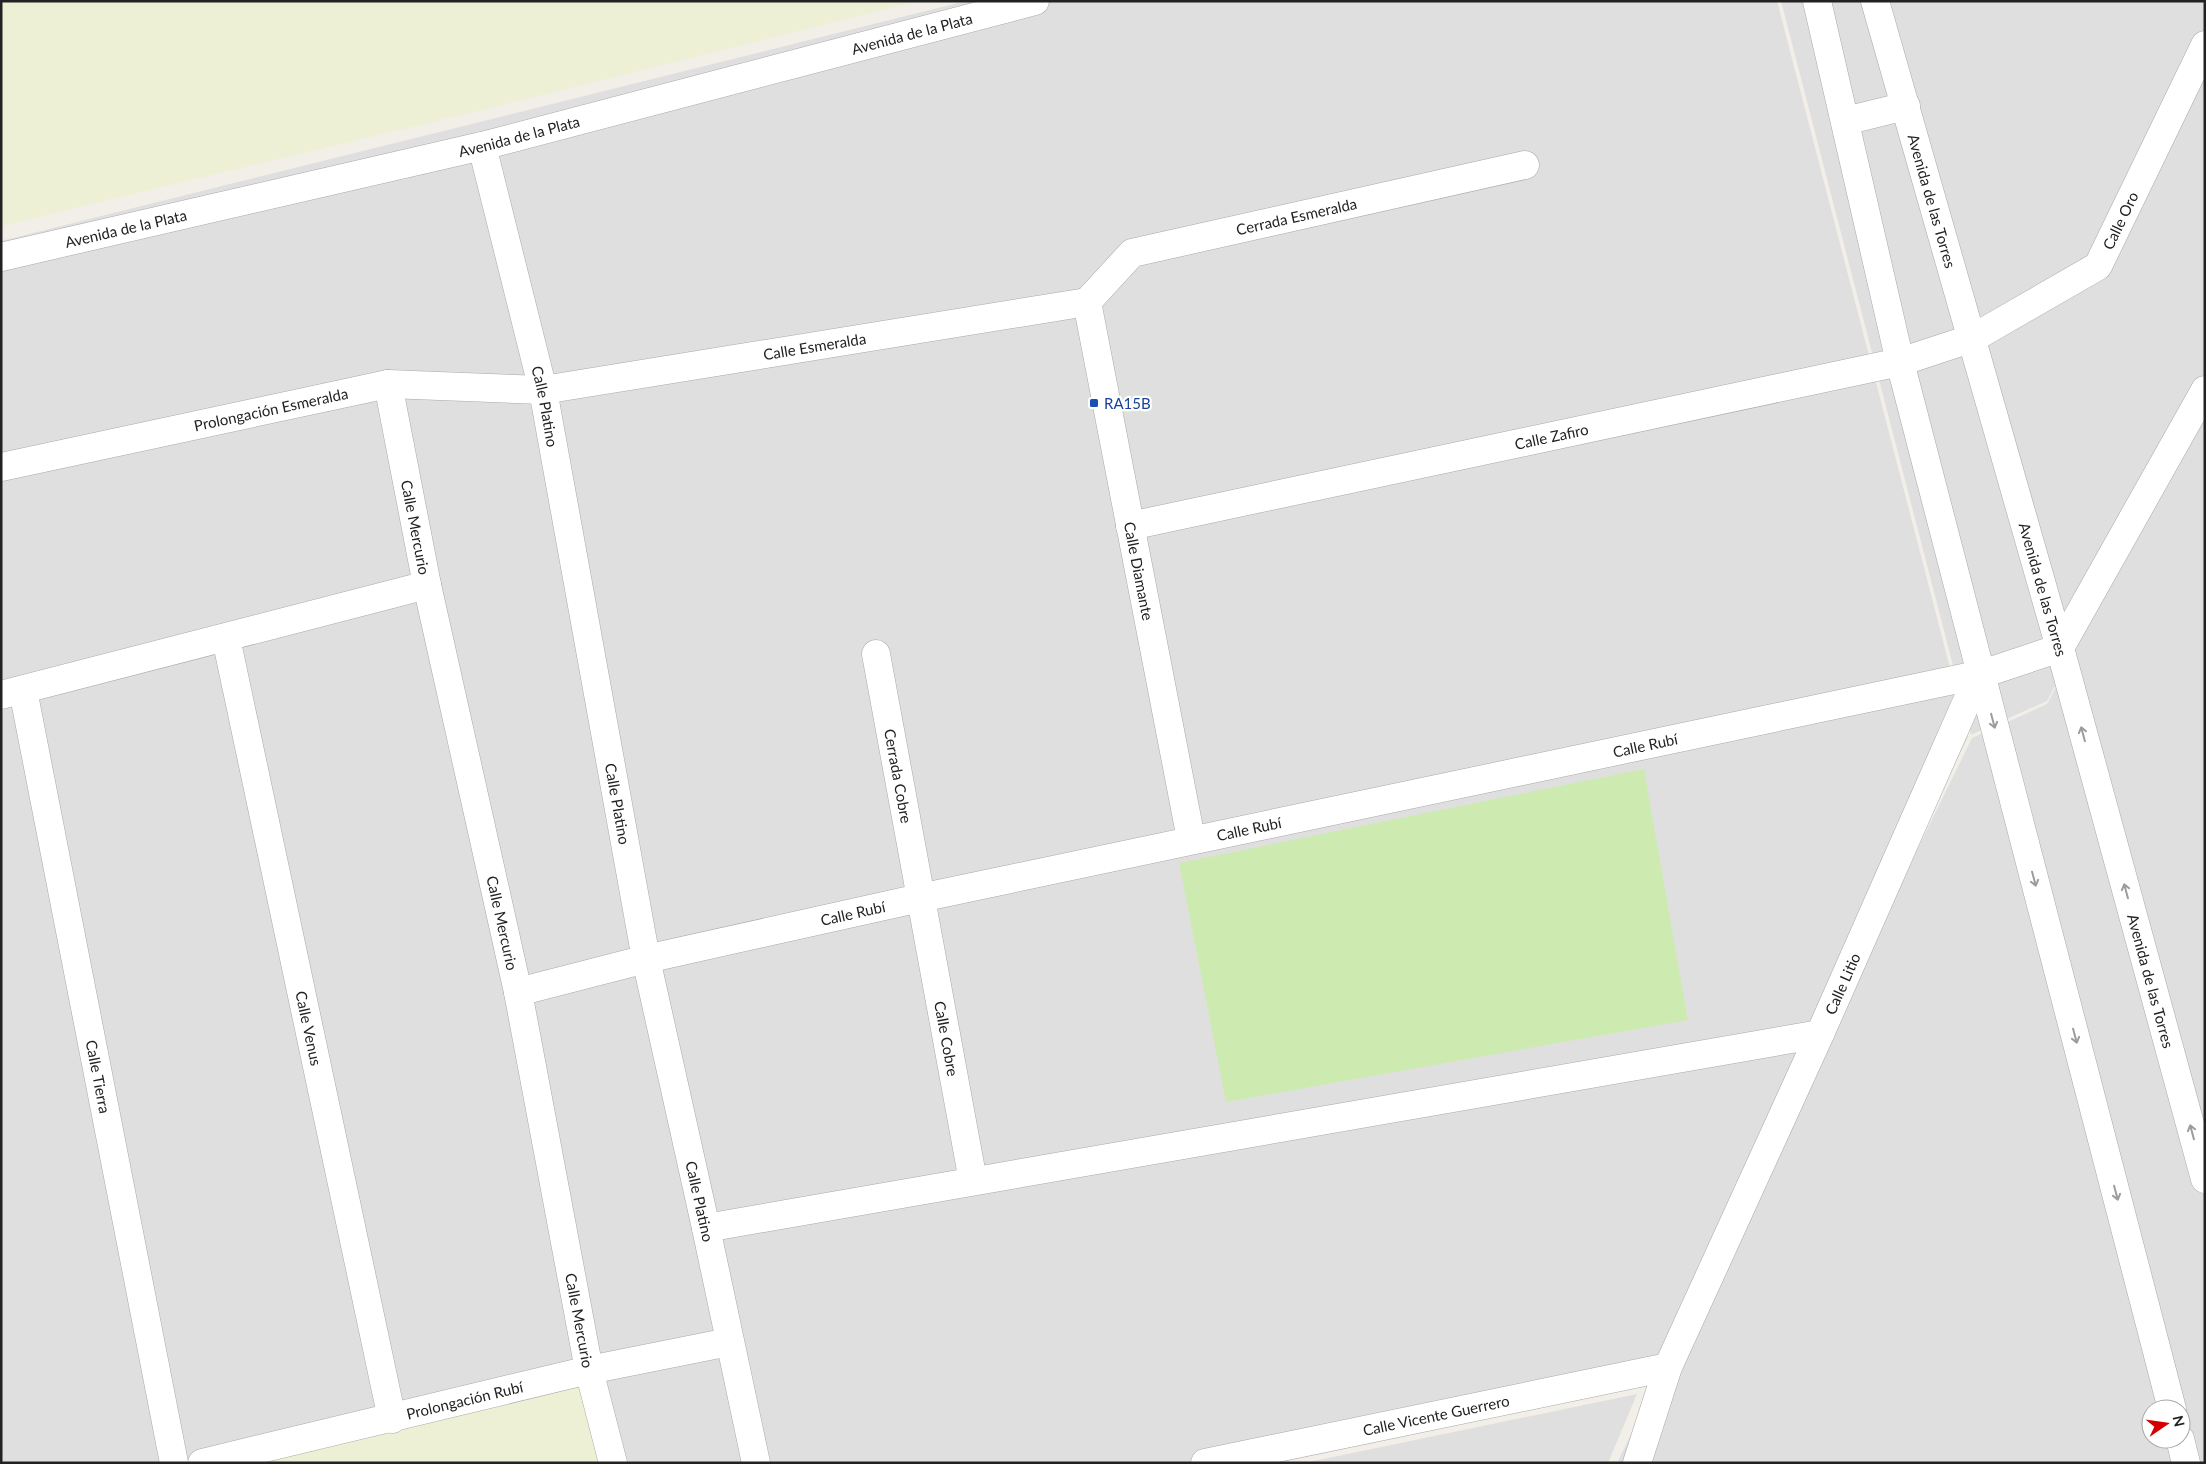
<svg xmlns="http://www.w3.org/2000/svg" width="2206" height="1464" font-family="Lato,sans-serif">
<style>
.residential{fill:#e0dfdf;fill-rule:evenodd}
.farmland{fill:#eef0d5}
.grass{fill:#cdebb0}
.lines{fill:none;stroke-linecap:round;stroke-linejoin:round}
.minor-casing{stroke:#a9a9a9;stroke-width:29}
.minor{stroke:#fff;stroke-width:28}
.oneway{stroke:#9c9c9c}
.transit-dot{fill:#1a4fb4;stroke:#fff;stroke-width:2}
.labels{text-anchor:middle;dominant-baseline:central;stroke-width:4.5;stroke-linejoin:round;paint-order:stroke}
.street-label{font-size:15px;fill:#222;stroke:#fff}
.transit-label{font-size:15px;fill:#164399;stroke:#fff;text-anchor:start}
</style>
<rect width="100%" height="100%" fill="#f2efe9"/>
<path class="residential" d="M966,1H1777L1968,737L1661,1364L1192,1463H1V241Z
M1781,1H2205V398L2047,701L1971,735Z
M2205,403V1463H1617L1972,738L2047,704ZM2151,1409H2181V1439H2151Z
M1637,1394L1608,1463H1304Z"/>
<path class="farmland" d="M1,1H919L470,113L1,226Z
M582,1383L602,1463H211Z"/>
<path class="grass" d="M1644,769L1688,1020L1226,1102L1179,863Z"/>
<g class="lines">
<g class="minor-casing">
<g id="minor">
<path d="M1817,1L1900,362L2172,1409"/>
<path id="s1" d="M1875,1L2060,648L2205,1179"/>
<path d="M1845,121L1906,106"/>
<path id="s2" d="M482,146L543,390L646,959L706,1228L756,1463"/>
<path id="s3" d="M1,257L482,146L1035,1"/>
<path id="s4" d="M1087,302L1191,839"/>
<path id="s5" d="M1087,302L1132,253L1525,165"/>
<path id="s6" d="M388,384L427,585L518,992L589,1370L613,1463"/>
<path id="s7" d="M1,467L388,384L543,390L1087,302"/>
<path id="s8" d="M1130,526L1900,362L1973,338L2098,266L2205,45"/>
<path id="s9" d="M226,638L392,1419"/>
<path d="M2060,648L2205,390"/>
<path id="s10" d="M876,654L973,1181"/>
<path id="s11" d="M23,690L174,1463"/>
<path d="M1,695L427,585"/>
<path id="s12" d="M518,992L646,959L920,898L1982,674L2060,648"/>
<path d="M706,1228L1820,1034"/>
<path d="M2180,1439L2186,1463"/>
<path id="s13" d="M202,1463L589,1370L729,1342"/>
<path id="s14" d="M1205,1463L1668,1367"/>
<path id="s15" d="M1637,1463L1668,1367L1820,1034L1967,701L1982,674"/>
</g>
</g>
<use href="#minor" class="minor"/>
</g>
<defs><path id="oneway-shaft" d="M-6 0H5M1.5-3L5.5 0L1.5 3" fill="none" stroke-width="1.6" stroke-linecap="round" stroke-linejoin="round" transform="scale(1.25)"/></defs>
<g class="oneway">
<use href="#oneway-shaft" transform="translate(1993 721) rotate(75)"/>
<use href="#oneway-shaft" transform="translate(2083 734) rotate(-105)"/>
<use href="#oneway-shaft" transform="translate(2034 879) rotate(75)"/>
<use href="#oneway-shaft" transform="translate(2126 891) rotate(-105)"/>
<use href="#oneway-shaft" transform="translate(2075 1036) rotate(75)"/>
<use href="#oneway-shaft" transform="translate(2192 1132) rotate(-105)"/>
<use href="#oneway-shaft" transform="translate(2116 1193) rotate(75)"/>
</g>
<rect class="transit-dot" x="1089" y="398" width="10" height="10" rx="2.5"/>
<g class="labels">
<g class="street-label">
<text stroke="none"><textPath href="#s3" startOffset="938">Avenida de la Plata</textPath></text>
<text stroke="none"><textPath href="#s3" startOffset="532">Avenida de la Plata</textPath></text>
<text stroke="none"><textPath href="#s1" startOffset="208">Avenida de las Torres</textPath></text>
<text stroke="none"><textPath href="#s5" startOffset="235">Cerrada Esmeralda</textPath></text>
<text stroke="none"><textPath href="#s8" startOffset="1059">Calle Oro</textPath></text>
<text stroke="none"><textPath href="#s3" startOffset="128">Avenida de la Plata</textPath></text>
<text stroke="none"><textPath href="#s7" startOffset="826">Calle Esmeralda</textPath></text>
<text stroke="none"><textPath href="#s2" startOffset="268">Calle Platino</textPath></text>
<text stroke="none"><textPath href="#s7" startOffset="276">Prolongación Esmeralda</textPath></text>
<text stroke="none"><textPath href="#s8" startOffset="431">Calle Zafiro</textPath></text>
<text stroke="none"><textPath href="#s6" startOffset="146">Calle Mercurio</textPath></text>
<text stroke="none"><textPath href="#s4" startOffset="274">Calle Diamante</textPath></text>
<text stroke="none"><textPath href="#s1" startOffset="612">Avenida de las Torres</textPath></text>
<text stroke="none"><textPath href="#s12" startOffset="1154">Calle Rubí</textPath></text>
<text stroke="none"><textPath href="#s10" startOffset="124">Cerrada Cobre</textPath></text>
<text stroke="none"><textPath href="#s2" startOffset="672">Calle Platino</textPath></text>
<text stroke="none"><textPath href="#s12" startOffset="749">Calle Rubí</textPath></text>
<text stroke="none"><textPath href="#s12" startOffset="344">Calle Rubí</textPath></text>
<text stroke="none"><textPath href="#s6" startOffset="551">Calle Mercurio</textPath></text>
<text stroke="none"><textPath href="#s1" startOffset="1018">Avenida de las Torres</textPath></text>
<text stroke="none"><textPath href="#s15" startOffset="522">Calle Litio</textPath></text>
<text stroke="none"><textPath href="#s9" startOffset="399">Calle Venus</textPath></text>
<text stroke="none"><textPath href="#s10" startOffset="391">Calle Cobre</textPath></text>
<text stroke="none"><textPath href="#s11" startOffset="394">Calle Tierra</textPath></text>
<text stroke="none"><textPath href="#s2" startOffset="1078">Calle Platino</textPath></text>
<text stroke="none"><textPath href="#s6" startOffset="956">Calle Mercurio</textPath></text>
<text stroke="none"><textPath href="#s13" startOffset="270">Prolongación Rubí</textPath></text>
<text stroke="none"><textPath href="#s14" startOffset="236">Calle Vicente Guerrero</textPath></text>
</g>
<g class="transit-label">
<text x="1104" y="403">RA15B</text>
</g>
</g>
<rect width="2206" height="1464" fill="none" stroke="#222222" stroke-width="5"/>
<g transform="translate(2166 1424) rotate(77)"><circle r="24" fill="#ffffff" stroke="#a7a7a7"/>
<path d="M0-4L9 19L0 12L-9 19Z" fill="#d40000"/>
<text y="-8" font-size="14" font-weight="bold" text-anchor="middle" fill="#222222">N</text>
</g>
</svg>
